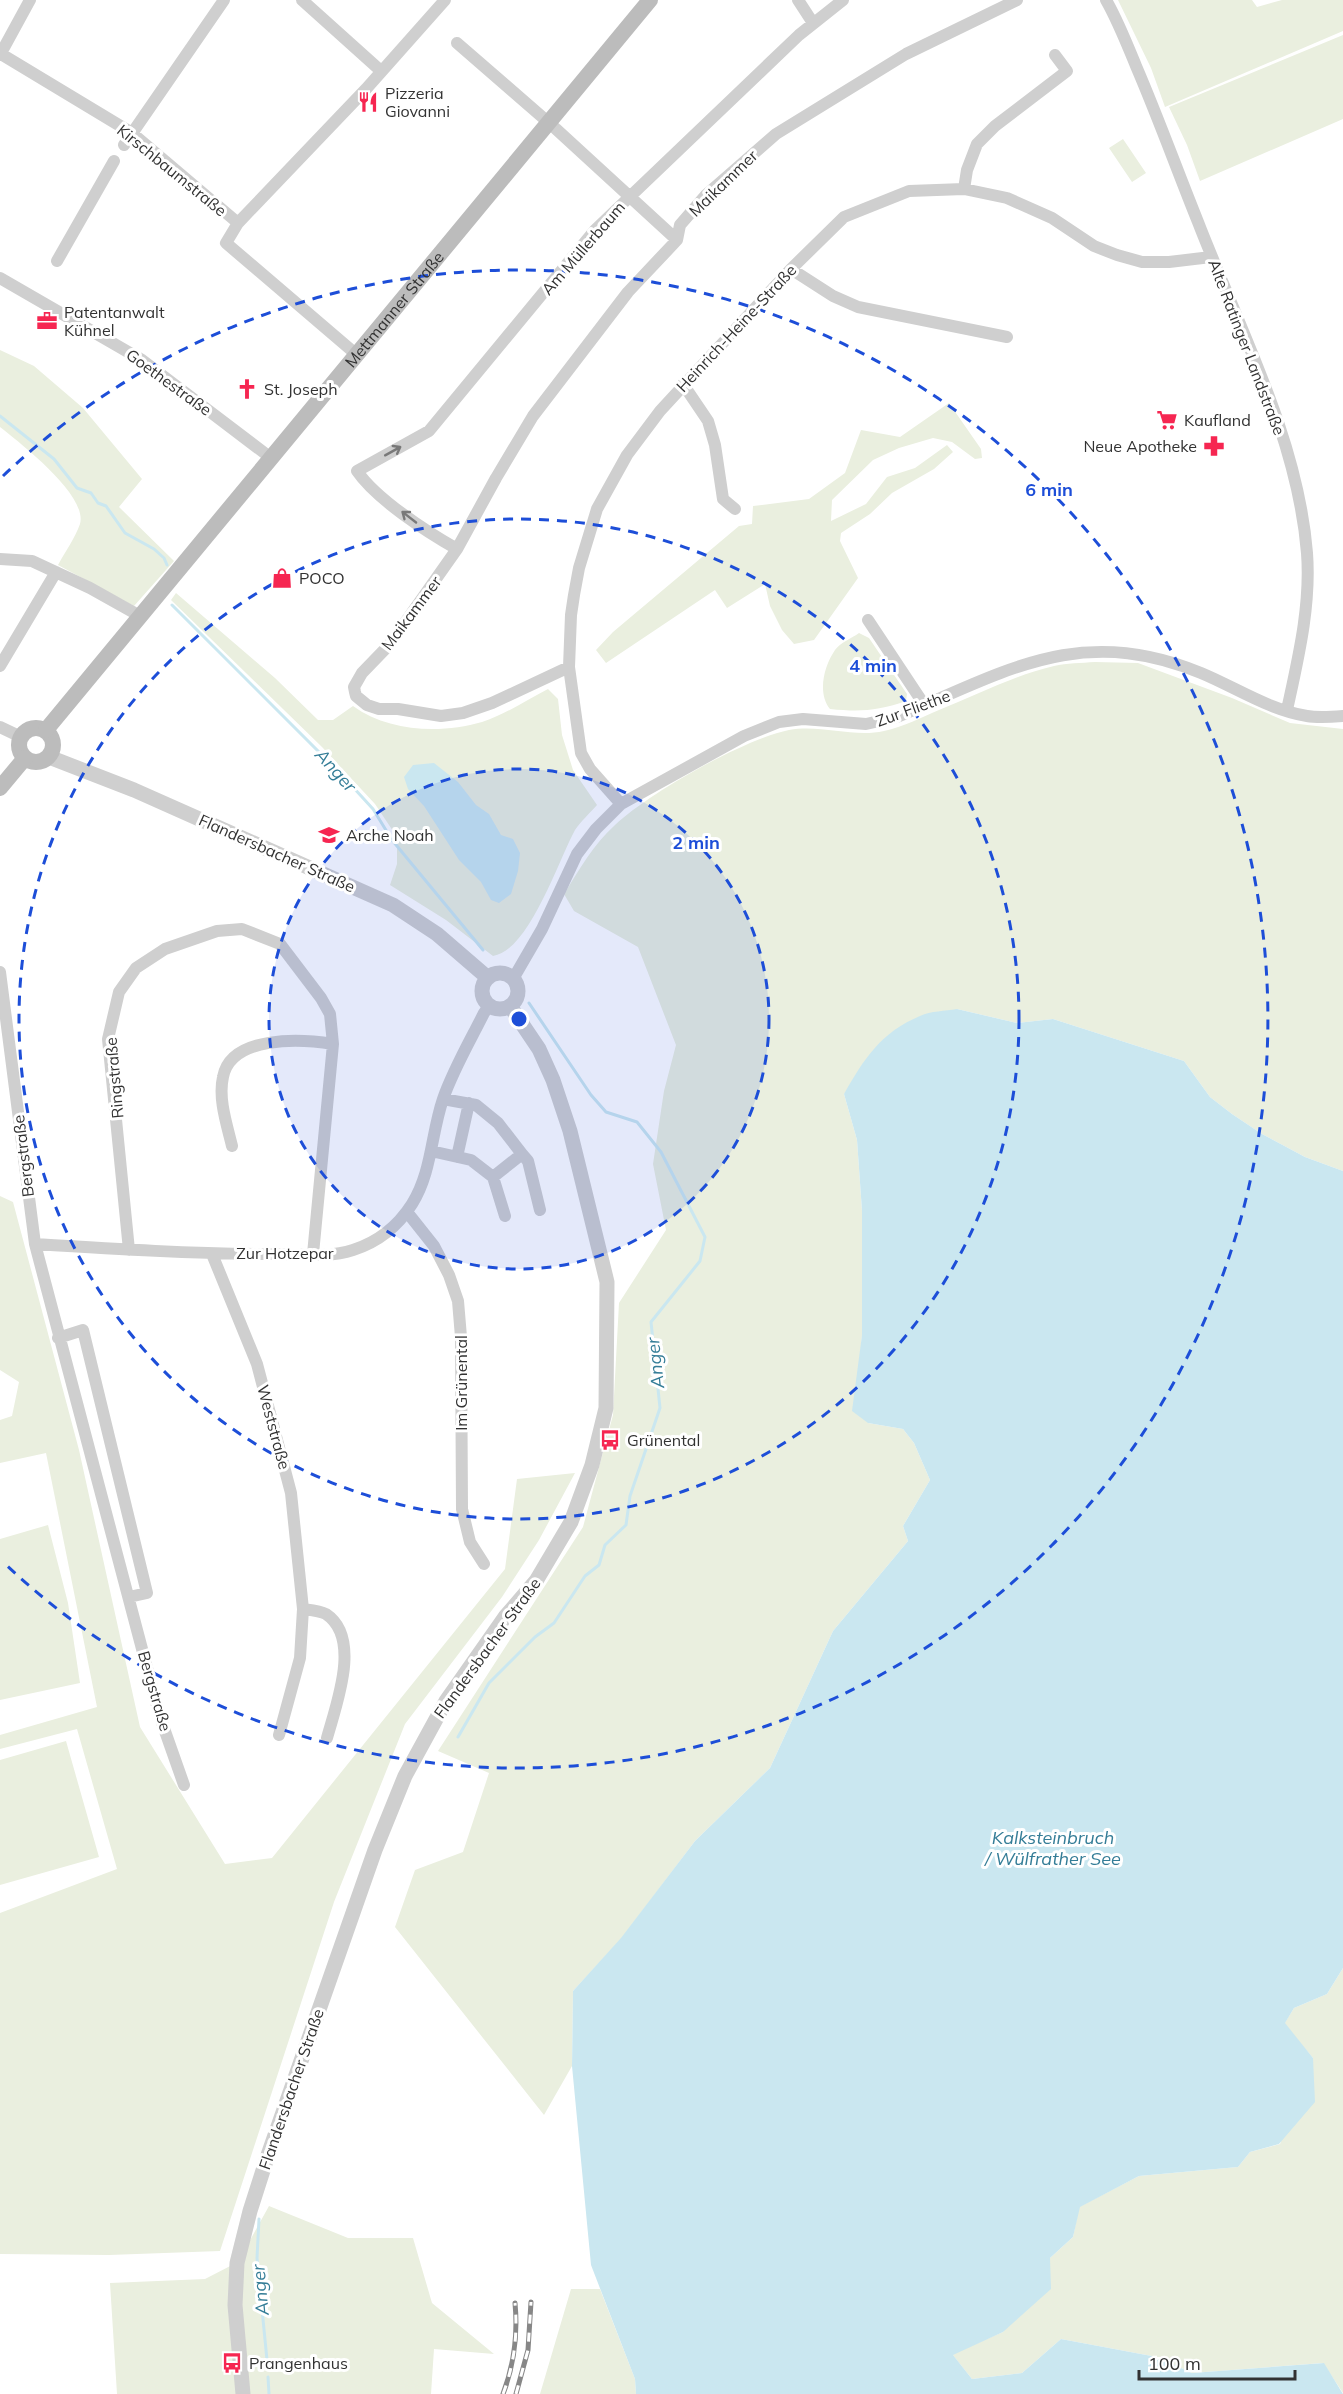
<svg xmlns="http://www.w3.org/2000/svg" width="1343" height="2394" font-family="Mulish,sans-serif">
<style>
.green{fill:#eaefdf}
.water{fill:#cae7f0}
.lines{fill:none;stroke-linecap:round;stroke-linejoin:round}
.stream{stroke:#cae7f0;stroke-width:3}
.minor{stroke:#cfcfcf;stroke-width:12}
.tertiary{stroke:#cfcfcf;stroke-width:15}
.secondary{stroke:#bcbcbc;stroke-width:16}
.rail-casing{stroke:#878787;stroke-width:5}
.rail{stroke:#fff;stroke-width:3;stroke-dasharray:9;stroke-linecap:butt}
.oneway{stroke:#797979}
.ring{fill:none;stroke:#1d4ed8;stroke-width:3;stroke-dasharray:10 8}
.labels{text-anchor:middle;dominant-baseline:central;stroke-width:6;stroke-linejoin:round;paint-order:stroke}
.poi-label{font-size:16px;fill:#323232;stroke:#fff;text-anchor:start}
.street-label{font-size:16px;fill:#323232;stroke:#fff}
.water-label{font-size:18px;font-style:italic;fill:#347d97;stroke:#fff}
.centre{fill:#1d4ed8;stroke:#fff;stroke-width:3}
.ring-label{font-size:18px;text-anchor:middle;font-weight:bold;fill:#1d4ed8;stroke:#fff;stroke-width:6;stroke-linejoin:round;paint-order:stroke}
</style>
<rect width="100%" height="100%" fill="#fff"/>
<path class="green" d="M1118,0H1252L1257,7L1282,0H1343V31L1165,107L1151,68Z
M1343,35V119L1200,181L1187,145L1169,107Z
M1123,139L1146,173L1132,182L1109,148Z
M0,350L34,366L83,408L142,479L119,507L174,561L134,606L58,565C65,552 75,538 80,524C88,495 20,443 0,427Z
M949,403L981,449L982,458L975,459L952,442L933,438L899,448L873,460L832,500L831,521L866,504L887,477L915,468L947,445L953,452L934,469L892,493L870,514L841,533L840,541L858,578L814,640L794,644L782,630L770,606L765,584L727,608L715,590L606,663L596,650L613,632L739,526L752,524L753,506L809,499L845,473L861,430L900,437Z
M176,593L275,678L318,720H333L353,706C389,732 441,734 482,722C504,715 527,700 548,689L558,699L562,735L573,770L597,805C590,813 581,821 575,830C559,859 529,951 493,956L446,920L390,885L397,864V837L375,804L322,747L171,600Z
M859,633L869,638L907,694L906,701C877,711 860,712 830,709C817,693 824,666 835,650C840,643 852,638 859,633Z
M1095,662L1138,663L1232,698L1290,723L1343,729V1171L1305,1157L1262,1134L1232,1114L1210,1097L1184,1061L1053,1019L1017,1023L957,1009L844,1094L857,1140L862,1211V1335L859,1372L868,1423L903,1429L914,1443L930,1480L903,1526L908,1541L833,1631L770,1768L695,1841L621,1939L573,1991L572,2066L544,2115L395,1927L415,1870L463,1852L489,1773L438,1751L583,1527L613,1415L619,1303L666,1230L653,1164L664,1091L676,1045L638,947L574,911L564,894C579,870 593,845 615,825C649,793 744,739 789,730C821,724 853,738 884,731C903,727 922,717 939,710C977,695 1015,675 1054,666C1067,663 1081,663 1095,662Z
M0,1196L13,1202L79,1450L140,1727L225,1864L272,1858L505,1569L517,1479L575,1473L539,1540L502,1597L405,1724L334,1902L220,2251L109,2255L0,2254V1913L117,1869L77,1729L0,1749V1735L97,1707L46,1453L0,1463V1420L12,1416L19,1382L0,1370Z
M48,1525L68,1603L80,1683L0,1700V1539Z
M66,1741L99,1857L0,1885V1760Z
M1343,1968V2393L1323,2363L1192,2373L1157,2357L1061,2339L1022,2373L972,2379L952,2354L1003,2332L1050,2258L1073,2237L1079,2207L1139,2176L1238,2167L1250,2152L1280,2144L1313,2058L1284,2024L1294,2008L1327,1994Z
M269,2206L348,2238H413L432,2303L494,2354L434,2349L431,2394H117L110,2283L205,2279L238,2262Z
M571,2289H600L635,2379L636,2394H540Z"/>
<path class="water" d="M434,763L458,782L476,805L489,814L501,835L513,839L520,853L518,871L511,894L499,903L491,900L481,882L459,860L424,806L408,789L404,777L413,765Z
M957,1009L1017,1023L1053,1019L1184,1061L1210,1097L1232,1114L1262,1134L1305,1157L1343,1171V1968L1327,1994L1294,2008L1285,2023L1313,2058L1315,2102L1279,2144L1250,2152L1238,2167L1139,2176L1080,2207L1073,2237L1050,2258L1051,2289L1003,2332L953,2355L972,2379L1022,2373L1061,2339L1157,2357L1192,2373L1324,2363L1343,2394H636L635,2379L591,2265L572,2066L573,1991L621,1938L695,1841L770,1768L833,1631L908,1541L903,1526L930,1480L914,1443L903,1429L868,1423L852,1411L862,1335V1211L857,1140L844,1094C864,1059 881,1032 920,1016C931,1011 945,1011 957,1009Z"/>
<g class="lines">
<path class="stream" d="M0,416L54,459L77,488L91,493L98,503L106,506L125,533L154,549L164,558L167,565
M172,605L341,774L373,809L392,840L483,950
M458,1737L489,1683L535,1637L554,1623L585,1576L599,1565L605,1545L626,1525L630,1496L660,1408L651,1322L700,1261L705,1237L661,1152L637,1122L606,1112L591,1095L529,1003
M259,2219L257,2258L267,2360
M268,2377L269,2394"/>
<path class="minor" d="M302,0L381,71
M798,0L813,23
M1106,0C1118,21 1127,44 1136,66C1158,117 1177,170 1198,222C1239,328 1298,439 1307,553C1311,606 1298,659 1287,710
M457,43L556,129L677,240
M1,54L132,133L238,223L226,243L357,355
M0,55L30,0
M124,145L224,0
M964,189L967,170L977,144L995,126L1067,71L1055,55
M238,223L366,89L445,0
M57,261L114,161
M791,269L833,296L858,307L1007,337
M0,278L142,360L271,458
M683,384L708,421L715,445L723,499L735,509
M457,549C427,532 376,499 357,471L429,431L595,230L799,35L843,0
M0,559L32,561L90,588L140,616
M868,620L925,706
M0,666L56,572
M569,667L492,703L463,713L441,716L398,709H379L367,705L356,696L355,692L354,687L362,673L390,644L457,549L496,478L533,416L628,292L677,240L680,225L706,195L776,134L906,54L1017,0
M0,727L21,737
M621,804L590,769L581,753L569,667L571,615L574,595L579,568L597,509L627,455L660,411L791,269L844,217L909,191L964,189L1007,198L1052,218L1094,246L1117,255L1142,262H1169L1211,257
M0,972L35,1244L160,1717L184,1785
M513,979L542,929L577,854L596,829L621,804L744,736L779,722L803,719L866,724L897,717C1006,671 1081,623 1201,673C1235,687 1269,710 1307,716C1318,718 1331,717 1343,716
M232,1146C227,1125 218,1099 223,1077C231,1035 301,1039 333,1044
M431,1151L471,1160L493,1177L522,1154L498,1123L476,1105L443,1099
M522,1154L528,1161L540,1210
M457,1157L469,1103
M493,1177L505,1216
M407,1212L434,1246L449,1275L458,1301L461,1337L462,1509L470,1542L484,1564
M35,1244C115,1249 195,1254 276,1254C302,1254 328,1258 353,1250C378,1242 398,1226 412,1204C432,1172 431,1134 443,1099C453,1070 470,1041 484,1013L489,1006
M129,1250L108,1039L119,992L136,968L165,949L217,931L242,929L280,944L321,998L330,1014L333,1044L313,1254
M212,1254L257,1364L291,1493L303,1609L300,1658L279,1735
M58,1338L83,1330L147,1593L129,1597
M303,1609C310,1610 320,1611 326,1614C362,1638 336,1705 327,1738"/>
<path class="tertiary" d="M49,757L134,790L393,905L437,934L488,978
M482 991a18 18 0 1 1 36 0a18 18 0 1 1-36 0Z
M243,2394L235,2305L237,2263L250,2211L267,2158L375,1850L405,1776L446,1701L505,1617L536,1581L571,1522L592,1465L606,1408L607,1282L570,1131L553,1080L539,1049L510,1006"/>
<g class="secondary">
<circle cx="36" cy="745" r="17"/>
<path id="s1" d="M46,730L650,0"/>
<path d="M0,788L25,758"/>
</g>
<g class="rail-casing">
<path id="rail" d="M503,2394C514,2365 518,2335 515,2303
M516,2394L528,2350L531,2302"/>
</g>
<use href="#rail" class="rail"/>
</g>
<defs><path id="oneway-shaft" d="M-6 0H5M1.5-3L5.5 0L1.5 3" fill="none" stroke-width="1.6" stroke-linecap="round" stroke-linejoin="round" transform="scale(1.5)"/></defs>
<g class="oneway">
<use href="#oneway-shaft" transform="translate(393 451) rotate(-29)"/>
<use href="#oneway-shaft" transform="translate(409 517) rotate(-142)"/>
</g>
<circle cx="519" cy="1019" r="250" fill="#1d4ed8" fill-opacity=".12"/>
<g class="ring">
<circle cx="519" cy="1019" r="250"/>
<circle cx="519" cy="1019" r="500"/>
<path d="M3 476A749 749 0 1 1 3 1562"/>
</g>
<defs>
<g id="restaurant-bare" transform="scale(1.62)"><path d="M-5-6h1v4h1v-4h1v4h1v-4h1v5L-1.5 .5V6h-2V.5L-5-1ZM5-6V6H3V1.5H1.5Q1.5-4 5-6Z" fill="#f62651" stroke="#fff" stroke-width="2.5" paint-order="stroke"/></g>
<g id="office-bare" transform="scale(1.62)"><path d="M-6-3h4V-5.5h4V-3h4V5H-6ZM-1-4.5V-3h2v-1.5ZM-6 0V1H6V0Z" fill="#f62651" stroke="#fff" stroke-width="2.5" paint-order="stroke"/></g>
<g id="church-bare" transform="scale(1.62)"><path d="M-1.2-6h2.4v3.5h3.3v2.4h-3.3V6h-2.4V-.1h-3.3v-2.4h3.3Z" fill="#f62651" stroke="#fff" stroke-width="2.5" paint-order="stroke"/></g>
<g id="supermarket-bare" transform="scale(1.62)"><path d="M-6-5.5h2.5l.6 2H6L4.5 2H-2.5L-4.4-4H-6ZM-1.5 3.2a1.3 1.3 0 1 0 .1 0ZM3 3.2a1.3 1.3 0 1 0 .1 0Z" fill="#f62651" stroke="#fff" stroke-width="2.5" paint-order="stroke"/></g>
<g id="pharmacy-bare" transform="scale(1.62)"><path d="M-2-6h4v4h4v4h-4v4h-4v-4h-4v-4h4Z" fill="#f62651" stroke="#fff" stroke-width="2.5" paint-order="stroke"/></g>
<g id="shop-bare" transform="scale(1.62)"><path d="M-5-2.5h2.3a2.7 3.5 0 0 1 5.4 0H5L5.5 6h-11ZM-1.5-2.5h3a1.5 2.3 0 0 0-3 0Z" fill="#f62651" stroke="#fff" stroke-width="2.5" paint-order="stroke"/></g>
<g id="school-bare" transform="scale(1.62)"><path d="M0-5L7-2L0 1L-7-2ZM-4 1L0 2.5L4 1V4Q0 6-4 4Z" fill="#f62651" stroke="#fff" stroke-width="2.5" paint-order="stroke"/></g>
<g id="bus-bare" transform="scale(1.62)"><path d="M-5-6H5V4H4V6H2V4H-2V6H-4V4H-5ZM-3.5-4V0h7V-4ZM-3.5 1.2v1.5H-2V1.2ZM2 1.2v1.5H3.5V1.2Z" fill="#f62651" stroke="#fff" stroke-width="2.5" paint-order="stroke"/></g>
</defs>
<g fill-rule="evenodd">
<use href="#restaurant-bare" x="368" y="102"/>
<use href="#office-bare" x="47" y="321"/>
<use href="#church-bare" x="247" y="389"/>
<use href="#supermarket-bare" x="1167" y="420"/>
<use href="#pharmacy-bare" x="1214" y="446"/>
<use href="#shop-bare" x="282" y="578"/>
<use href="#school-bare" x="329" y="835"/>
<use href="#bus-bare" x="610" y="1440"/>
<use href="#bus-bare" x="232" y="2363"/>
</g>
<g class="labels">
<g class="poi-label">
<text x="385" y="93">Pizzeria<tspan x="385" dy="18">Giovanni</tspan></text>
<text x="64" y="312">Patentanwalt<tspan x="64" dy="18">Kühnel</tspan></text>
<text x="264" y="389">St. Joseph</text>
<text x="1184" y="420">Kaufland</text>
<text x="1197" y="446" text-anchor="end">Neue Apotheke</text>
<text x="299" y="578">POCO</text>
<text x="346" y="835">Arche Noah</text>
<text x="627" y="1440">Grünental</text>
<text x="249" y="2363">Prangenhaus</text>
</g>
<g class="street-label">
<text transform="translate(172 170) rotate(39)">Kirschbaumstraße</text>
<text transform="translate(723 183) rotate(-44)">Maikammer</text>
<text transform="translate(583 248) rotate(-49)">Am Müllerbaum</text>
<text stroke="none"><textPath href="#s1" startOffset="546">Mettmanner Straße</textPath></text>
<text transform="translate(736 328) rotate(-47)">Heinrich-Heine-Straße</text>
<text transform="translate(1247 347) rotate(69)">Alte Ratinger Landstraße</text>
<text transform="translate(169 382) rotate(36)">Goethestraße</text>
<text transform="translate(411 613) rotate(-53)">Maikammer</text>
<text transform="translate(913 708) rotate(-20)">Zur Fliethe</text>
<text transform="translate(277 853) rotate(24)">Flandersbacher Straße</text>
<text transform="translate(114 1078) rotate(-95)">Ringstraße</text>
<text transform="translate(23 1156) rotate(-97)">Bergstraße</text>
<text x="285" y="1253">Zur Hotzepar</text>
<text transform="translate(461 1383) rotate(-90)">Im Grünental</text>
<text transform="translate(274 1427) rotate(75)">Weststraße</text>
<text transform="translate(487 1648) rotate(-54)">Flandersbacher Straße</text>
<text transform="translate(155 1691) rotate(74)">Bergstraße</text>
<text transform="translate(291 2089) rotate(-71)">Flandersbacher Straße</text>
</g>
<g class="water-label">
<text transform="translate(336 770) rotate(48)">Anger</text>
<text transform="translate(655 1363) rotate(-96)">Anger</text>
<text x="1053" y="1837">Kalksteinbruch<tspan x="1053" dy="21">/ Wülfrather See</tspan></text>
<text transform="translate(260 2290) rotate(-95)">Anger</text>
</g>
</g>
<circle cx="519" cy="1019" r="9" class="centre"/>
<g class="ring-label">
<text x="1049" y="496">6 min</text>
<text x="873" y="672">4 min</text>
<text x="696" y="849">2 min</text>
</g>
<path d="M1139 2370v9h156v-9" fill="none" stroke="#323232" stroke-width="3"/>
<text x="1148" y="2370" font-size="18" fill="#323232" stroke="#ffffff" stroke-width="4.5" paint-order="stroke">100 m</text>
</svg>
